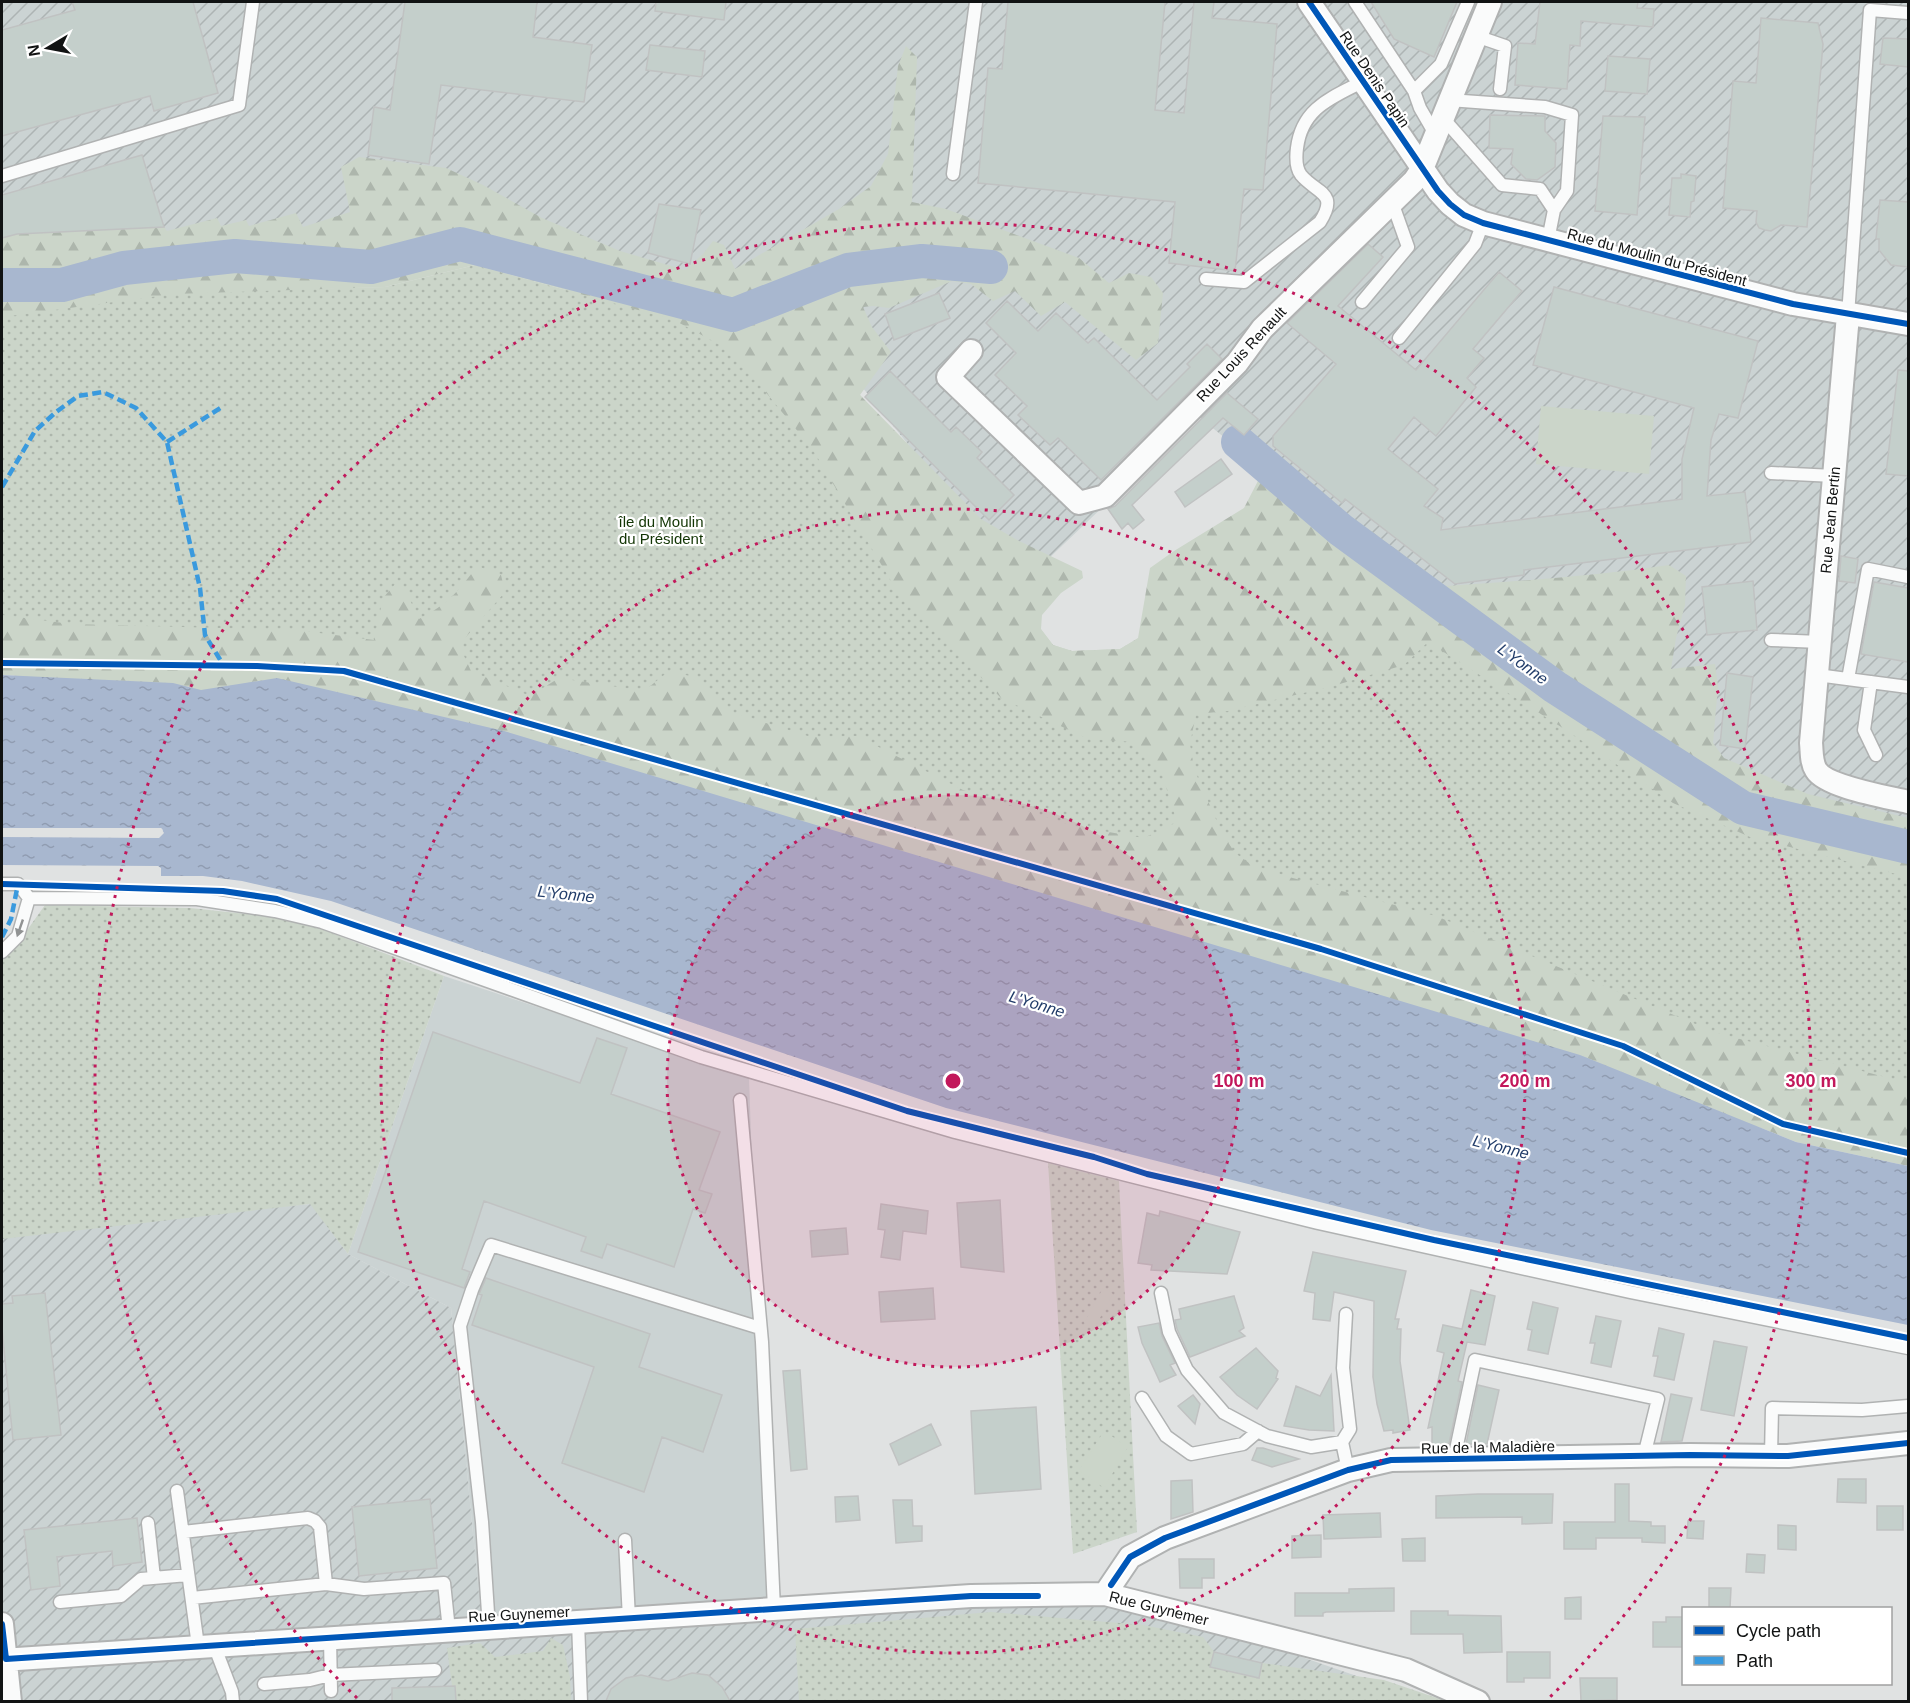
<svg xmlns="http://www.w3.org/2000/svg" width="1910" height="1703" font-family="Arial,sans-serif">
<style>
.built{fill:#cbd3d3}
.industrial{fill:url(#industrial-furrows)}
.green{fill:url(#green-dots)}
.forest{fill:url(#forest-firs)}
.pitch{fill:#cbd5c9}
.water{fill:url(#water-ripples)}
.pier{fill:#e0e2e2}
.lines{fill:none;stroke-linecap:round;stroke-linejoin:round}
.river{stroke:#a8b7cf;stroke-width:34}
.building{fill:#c4cfcb;stroke:#c0c2c2;stroke-width:1.5}
.service-casing{stroke:#b0b2b2;stroke-width:15}
.minor-casing{stroke:#b0b2b2;stroke-width:26}
.service{stroke:#fafbfb;stroke-width:12}
.minor{stroke:#fafbfb;stroke-width:22}
.quiet{stroke:#3a9ade;stroke-width:4.5;stroke-dasharray:9 4.5;stroke-linecap:butt}
.cycleway-casing{stroke:#fff;stroke-width:10}
.cycleway{stroke:#0057b8;stroke-width:6}
.oneway{fill:#919393}
.ring{fill:none;stroke:#c2185b;stroke-width:3;stroke-dasharray:3 6}
.labels{text-anchor:middle;dominant-baseline:central;stroke-width:4.5;stroke-linejoin:round;paint-order:stroke}
.street-label{font-size:15px;fill:#111313;stroke:#fff}
.park-label{font-size:15px;fill:#123504;stroke:#fff}
.water-label{font-size:16px;font-style:italic;fill:#223d6a;stroke:#fff}
.centre{fill:#c2185b;stroke:#fff;stroke-width:3}
.ring-label{font-size:18px;text-anchor:middle;font-weight:bold;fill:#c2185b;stroke:#fff;stroke-width:4.5;stroke-linejoin:round;paint-order:stroke}
</style>
<defs>
<pattern id="industrial-furrows" width="10" height="10" patternUnits="userSpaceOnUse" patternTransform="scale(1.5)"><rect width="10" height="10" fill="#cbd3d3"/><path d="M-1 1l2-2M0 10L10 0M9 11l2-2" fill="none" stroke="#adb4b4"/></pattern>
<pattern id="green-dots" width="8" height="8" patternUnits="userSpaceOnUse" patternTransform="scale(1.5)"><rect width="8" height="8" fill="#cbd5c9"/><path d="M2 2h.1M6 6h.1" fill="none" stroke="#adb6ac" stroke-width="1.8" stroke-linecap="round"/></pattern>
<pattern id="forest-firs" width="22" height="20" patternUnits="userSpaceOnUse" patternTransform="scale(1.5)"><rect width="22" height="20" fill="#cbd5c9"/><path d="M5 1l3.5 6h-7zM16 11l3.5 6h-7z" fill="#adb6ac"/></pattern>
<pattern id="water-ripples" width="26" height="14" patternUnits="userSpaceOnUse" patternTransform="scale(1.5)"><rect width="26" height="14" fill="#a8b7cf"/><path d="M2 4q2-2 4 0t4 0M15 11q2-2 4 0t4 0" fill="none" stroke="#909cb1"/></pattern>
</defs>
<rect width="100%" height="100%" fill="#e0e2e2"/>
<path class="built" d="M444,976L749,1077L767,1602L481,1615L451,1308L348,1254Z"/>
<path class="industrial" d="M2,2H1908V832L1766,793L1378,563L1198,416L1021,585L785,291L477,227L2,289Z
M311,1204L348,1254L451,1308L481,1615L767,1602L1151,1605L1429,1701L2,1702V1230Z"/>
<path class="green" d="M475,265L566,290L785,291L860,395L1053,645L1072,651L1120,649L1139,638L1378,563L1766,793L1908,829V1166L2,672V295L385,287Z
M45,905L190,908L295,919L444,976L348,1254L310,1204L2,1239V957L13,950Z
M1048,1163L1119,1181L1137,1532L1073,1554Z
M991,1612L1143,1625L1203,1637L1214,1652L1211,1667L1259,1678L1262,1663L1384,1680L1446,1701H799L795,1629Z
M551,1638L563,1645L570,1677L571,1701H454L447,1648L480,1643L495,1657L543,1651Z"/>
<path class="forest" d="M906,46L917,57L912,202L946,209L1079,258L1109,283L1129,273L1151,277L1163,293L1158,343L1136,360L1065,302L1041,316L1015,291L993,301L971,284L952,281L889,308L873,306L863,307L872,327L891,352L860,395L981,519L1019,541L1082,571L1083,578L1061,593L1042,615L1041,629L1053,645L1072,651L1120,649L1138,638L1150,568L1174,551L1244,508L1260,477L1258,439L1345,512L1446,586C1521,581 1595,576 1669,565L1686,576L1685,605L1676,638L1671,669L1715,664L1718,686L1713,743L1724,758L1808,794L1908,818V877L1750,837L1673,803L1569,732L1428,642L1404,665L1333,686L1228,711L1196,714L1190,744L1194,769L1222,833L1235,853L1252,865L1289,877L1436,916L1717,1033L1908,1083V1166L1796,1142L1580,1055L277,678L201,690L173,683L2,675V615L71,624L296,630L374,640L383,598L396,583L410,600L419,619C448,604 458,592 477,566L501,575L505,592L459,645L471,671L530,696L559,678L644,691L669,671L690,676L731,712L811,737L857,736L963,790L1073,826L1144,838L1177,822L1162,774L1135,742L1088,739L1001,698L897,591L813,450L733,352L674,320L475,265L385,287L174,294L2,317V238L17,234L164,227L167,231L217,218L221,226L246,220L249,226L296,213L303,227L350,212L341,167L359,157L446,168L483,185L542,218L620,251L685,270L703,254L713,241L724,245L735,269L839,209L871,186L888,154L898,66Z"/>
<path class="pitch" d="M1541,406L1654,416L1649,474L1536,464Z
M1103,1288L1113,1294L1094,1329L1084,1323Z
M1104,1431L1128,1447L1104,1488L1079,1470Z"/>
<path class="water" d="M2,675L173,683L201,690L277,678L504,731L1580,1055L1796,1142L1908,1166V1325L1431,1230L946,1108L331,901L242,881L203,876H161V868L158,866L2,865V837H159L163,830L161,828H2Z"/>
<path class="pier" d="M2,828H161L164,833L159,838L2,837V834H159L160,833V831H2Z"/>
<g class="lines">
<path class="river" d="M2,285H62L124,268L235,256L371,267L460,244L733,315L848,270L922,261L991,267
M1238,442L1341,530L1555,687L1743,808L1908,847"/>
</g>
<path class="building" d="M72,2H193L218,93L154,111L150,96L2,136V30L75,10Z
M405,2H537L533,37L592,45L584,102L441,85L429,164L368,155L374,107L390,110Z
M656,2H726L724,20L655,11Z
M1008,2H1165L1155,110L1184,113L1194,2H1214L1212,18L1277,24L1263,190L1244,189L1235,271L1169,263L1175,202L978,183L988,68L1002,69Z
M1371,2H1457L1434,57L1394,39Z
M1540,2H1638L1637,8L1654,9L1653,27L1581,21L1580,46L1570,45L1567,89L1515,85L1518,43L1535,44Z
M1761,18L1818,23L1823,44L1807,227L1781,225L1771,231L1765,230L1759,228L1756,222L1757,211L1723,208L1733,81L1756,83Z
M1883,38L1908,39V67L1880,64Z
M650,45L705,51L702,77L646,70Z
M1608,56L1650,59L1647,94L1605,91Z
M1490,115L1545,116V131L1556,143L1555,167L1537,180L1526,179L1511,164L1513,149L1489,148Z
M1603,116L1645,117L1637,215L1595,211Z
M142,155L164,227L17,234L2,238V195Z
M1681,174L1696,176L1694,201L1691,202L1690,217L1669,215L1672,178H1681Z
M1880,200L1908,202V267L1891,265L1879,250V239H1876Z
M659,204L701,210L690,264L648,253Z
M1368,244L1383,257L1338,306L1416,370L1499,272L1522,291L1473,349L1484,358L1467,378L1476,387L1436,436L1414,417L1388,449L1438,489L1424,506L1443,518L1441,530L1682,499V459L1694,408L1533,365L1554,287L1758,341L1738,418L1719,414L1711,440L1707,496L1745,492L1751,542L1524,570V575L1455,584L1345,499L1342,503L1273,446V436L1336,364L1287,323Z
M939,293L950,318L894,340L885,314Z
M1007,301L1038,331L1056,313L1088,343L1094,338L1157,400L1190,367L1187,364L1207,344L1222,359L1101,480L1058,438L1050,445L1018,415L1027,406L995,375L1016,353L986,323Z
M1898,370L1908,371V476L1886,474Z
M890,371L951,432L956,427L982,452L977,458L1014,495L989,520L865,397Z
M1227,393L1258,419L1244,435L1223,418L1132,505L1144,520L1133,529L1128,523L1122,529L1108,509L1115,506Z
M1221,459L1232,474L1185,507L1175,492Z
M1841,556L1858,559L1855,583L1839,581Z
M1753,581L1757,630L1707,635L1702,587Z
M1874,582L1908,588V662L1861,654Z
M1727,673L1753,677L1745,749L1720,745Z
M433,1032L580,1083L597,1038L627,1048L611,1094L720,1132L699,1190L712,1194L705,1213L693,1209L674,1267L607,1244L602,1258L581,1251L586,1237L484,1201L462,1269L470,1272L464,1288L358,1252Z
M1000,1200L1004,1272L961,1267L957,1203Z
M881,1204L928,1211L926,1234L903,1231L900,1260L881,1257L885,1230L878,1229Z
M1160,1211L1240,1232L1227,1274L1151,1270L1152,1265L1138,1263L1147,1213L1159,1216Z
M846,1228L848,1254L812,1257L810,1231Z
M1313,1252L1406,1271L1395,1319H1399L1397,1329H1401L1400,1361L1410,1430L1393,1433V1430L1384,1431L1377,1404L1373,1377L1374,1301L1334,1292L1330,1321L1313,1319L1315,1293L1304,1291Z
M486,1278L650,1334L639,1367L722,1395L703,1452L662,1437L644,1492L562,1463L594,1367L472,1325L482,1295L479,1294Z
M933,1288L935,1319L881,1322L879,1292Z
M1471,1290L1495,1296L1485,1345L1467,1342L1458,1381L1462,1382L1449,1444L1432,1445V1427L1428,1428L1444,1353L1437,1351L1443,1325L1462,1329Z
M45,1293L61,1435L13,1440L2,1329V1304L13,1303L12,1296Z
M1234,1296L1244,1328L1239,1331L1245,1336L1190,1357L1177,1329L1175,1320L1181,1319L1179,1309Z
M1533,1302L1558,1308L1548,1354L1528,1350L1532,1330L1527,1329Z
M1596,1316L1621,1321L1611,1367L1591,1363L1595,1343H1590Z
M1159,1323L1162,1336L1175,1363L1170,1365L1176,1375L1160,1382L1142,1343L1138,1327Z
M1659,1328L1684,1334L1674,1380L1654,1376L1658,1356H1653Z
M1714,1341L1747,1347L1734,1416L1701,1410Z
M1256,1348L1278,1371L1276,1378L1278,1379L1257,1409L1237,1395L1220,1377Z
M800,1370L807,1469L791,1471L783,1371Z
M1331,1375L1334,1431L1309,1430L1284,1426L1296,1386L1320,1396Z
M1478,1385L1499,1390L1487,1444H1466Z
M1671,1394L1692,1398L1682,1441L1661,1442Z
M1193,1395L1200,1404L1195,1424L1178,1406Z
M1036,1407L1041,1489L975,1494L971,1411Z
M931,1424L941,1445L899,1465L890,1444Z
M1257,1448H1263L1299,1459L1272,1467L1252,1460Z
M1838,1479H1866V1503L1837,1502Z
M1192,1480L1193,1512L1171,1519V1481Z
M1615,1484H1629V1521L1651,1522V1526H1665V1543L1642,1542V1538H1596V1549H1564V1522H1615Z
M1478,1494H1553L1552,1523L1522,1524V1517L1436,1518V1496Z
M858,1496L860,1520L836,1522L835,1497Z
M430,1499L437,1568L359,1576L352,1507Z
M893,1500H912L913,1526H922V1541L896,1543Z
M1877,1506H1903V1530H1877Z
M1380,1513L1381,1537L1324,1539L1323,1515Z
M137,1518L142,1562L113,1566L112,1551L57,1557L60,1586L31,1590L24,1530Z
M1688,1521H1704L1703,1539L1687,1538Z
M1778,1525L1796,1526V1550L1778,1549Z
M1321,1535V1557L1292,1558V1536Z
M1425,1538V1561H1403L1402,1539Z
M1747,1554L1765,1555L1764,1573L1746,1572Z
M1179,1559H1214V1578H1202V1588H1180Z
M1394,1588V1611L1326,1612L1323,1613V1616H1295V1593H1349V1589Z
M1709,1588H1731L1730,1608H1709Z
M1581,1597V1619H1565V1598Z
M1411,1611H1448V1615L1501,1616L1502,1652L1464,1653L1463,1634H1411Z
M1666,1617H1683V1647H1653V1622H1666Z
M1214,1652L1262,1663L1259,1678L1210,1667Z
M1507,1652H1550V1678H1524V1682H1507Z
M692,1673L708,1675L722,1687L730,1701H606L611,1689L626,1678L641,1675L668,1681Z
M1580,1678H1617V1700L1581,1701Z
M455,1686L456,1701H392V1688Z"/>
<g class="lines">
<g class="service-casing">
<path id="service" d="M1355,2L1414,91L1420,108L1435,134
M1476,36L1505,46L1500,89
M1414,91L1441,64L1468,2
M1449,100L1545,107L1572,115L1567,191L1554,210
M1442,117L1502,185L1540,189L1554,210L1548,240
M953,174L976,2
M2,176L239,105L253,2
M1206,279L1244,282L1320,222C1339,192 1317,194 1301,175C1295,167 1296,156 1297,148C1302,108 1331,98 1362,82
M1362,302L1408,247L1392,202
M1848,315L1870,10L1908,13
M1399,338L1475,244L1483,223
M1771,473L1834,476
M1771,640L1820,642
M1817,675L1908,687
M1848,679L1868,569L1908,577
M1871,682L1864,730L1876,755
M2,884H18L29,898
M29,898L197,899L275,911L322,922L701,1057L955,1132L1318,1223L1630,1292L1908,1348
M2,952L18,936L29,898
M740,1100L762,1342L774,1609
M1161,1293L1169,1332L1187,1370L1224,1413L1267,1436L1311,1447L1342,1442
M1346,1314L1343,1368L1350,1429L1342,1442L1348,1470
M1142,1398L1166,1436L1191,1454L1243,1444L1258,1431
M1771,1456L1772,1408L1862,1410L1908,1406
M1454,1459L1475,1360L1658,1399L1644,1456
M177,1491L198,1646
M148,1523L154,1578
M183,1532L308,1518L315,1521L320,1527L326,1584L192,1598
M625,1540L629,1619
M326,1584L364,1589L444,1583L449,1630
M60,1602L121,1596L141,1579L188,1575
M578,1622L581,1702
M489,1628L482,1522L460,1326L472,1290L491,1245L760,1328
M330,1638L331,1691
M214,1645L232,1692L233,1702
M264,1684L310,1680L330,1675L435,1670"/>
</g>
<g class="minor-casing">
<path id="minor" d="M1309,2L1438,191L1450,204L1464,215L1483,223L1793,304L1908,324
M1848,315L1811,743C1812,752 1811,762 1816,770C1826,787 1888,797 1908,802
M971,351L948,377L1079,503L1105,496L1237,363L1262,329L1414,181L1422,169L1490,2
M1105,1594L1130,1557L1165,1538L1348,1470L1391,1460L1690,1455L1788,1456L1908,1443
M2,1624L10,1702
M2,1660L971,1596L1105,1594L1406,1670L1478,1702"/>
</g>
<use href="#service" class="service"/>
<use href="#minor" class="minor"/>
<path class="quiet" d="M167,442L222,407
M2,487L35,431L56,412L78,396L103,392L136,408L167,442L200,588L205,635L224,666
M2,937L11,919L18,884H20"/>
<g class="cycleway-casing">
<path id="cycleway" d="M1309,2L1438,191L1450,204L1464,215L1483,223L1793,304L1908,324
M2,663L257,666L344,671L1321,949L1623,1046L1783,1124L1908,1153
M2,884L223,891L277,899L907,1111L1094,1157L1147,1174L1434,1240L1908,1338
M1111,1585L1130,1557L1165,1538L1348,1470L1391,1460L1690,1455L1788,1456L1908,1443
M2,1624L6,1659L971,1596H1038"/>
</g>
<use href="#cycleway" class="cycleway"/>
</g>
<defs><path id="oneway-solid" d="M-6-.8H1V-3.2L6.5 0L1 3.2V.8H-6Z" transform="scale(1.5)"/></defs>
<use class="oneway" href="#oneway-solid" transform="translate(20 928) rotate(109)"/>
<circle cx="953" cy="1081" r="286" fill="#c2185b" fill-opacity=".12"/>
<g class="ring">
<circle cx="953" cy="1081" r="286"/>
<circle cx="953" cy="1081" r="572"/>
<path d="M357 1698A858 858 0 1 1 1549 1698"/>
</g>
<g class="labels">
<g class="street-label">
<text transform="translate(1375 79) rotate(56)">Rue Denis Papin</text>
<text transform="translate(1657 257) rotate(15)">Rue du Moulin du Président</text>
<text transform="translate(1241 354) rotate(-47)">Rue Louis Renault</text>
<text transform="translate(1830 520) rotate(-85)">Rue Jean Bertin</text>
<text transform="translate(1488 1447) rotate(-1)">Rue de la Maladière</text>
<text transform="translate(1159 1608) rotate(14)">Rue Guynemer</text>
<text transform="translate(519 1614) rotate(-3)">Rue Guynemer</text>
</g>
<g class="park-label">
<text x="661" y="521">île du Moulin<tspan x="661" dy="17">du Président</tspan></text>
</g>
<g class="water-label">
<text transform="translate(1523 664) rotate(36)">L'Yonne</text>
<text transform="translate(566 894) rotate(6)">L'Yonne</text>
<text transform="translate(1037 1004) rotate(17)">L'Yonne</text>
<text transform="translate(1501 1147) rotate(14)">L'Yonne</text>
</g>
</g>
<circle cx="953" cy="1081" r="9" class="centre"/>
<g class="ring-label">
<text x="1239" y="1087">100 m</text>
<text x="1525" y="1087">200 m</text>
<text x="1811" y="1087">300 m</text>
</g>
<rect width="1910" height="1703" fill="none" stroke="#111313" stroke-width="6"/>
<rect x="1682" y="1607" width="210" height="78" fill="#ffffff" stroke="#a0a1a1" stroke-width="1.5"/>
<rect x="1694" y="1626" width="30" height="9" fill="#0057b8" stroke="#a0a1a1" stroke-width="1.5"/>
<text x="1736" y="1637" font-size="18" fill="#111313">Cycle path</text>
<rect x="1694" y="1656" width="30" height="9" fill="#3a9ade" stroke="#a0a1a1" stroke-width="1.5"/>
<text x="1736" y="1667" font-size="18" fill="#111313">Path</text>
<g transform="translate(48 48) rotate(260)" stroke="#ffffff" stroke-width="4.5" paint-order="stroke">
<path d="M0-4.5L10 22L0 15L-10 22Z" fill="#111313"/>
<text y="-9" font-size="16" font-weight="bold" text-anchor="middle" fill="#111313">N</text>
</g>
</svg>
